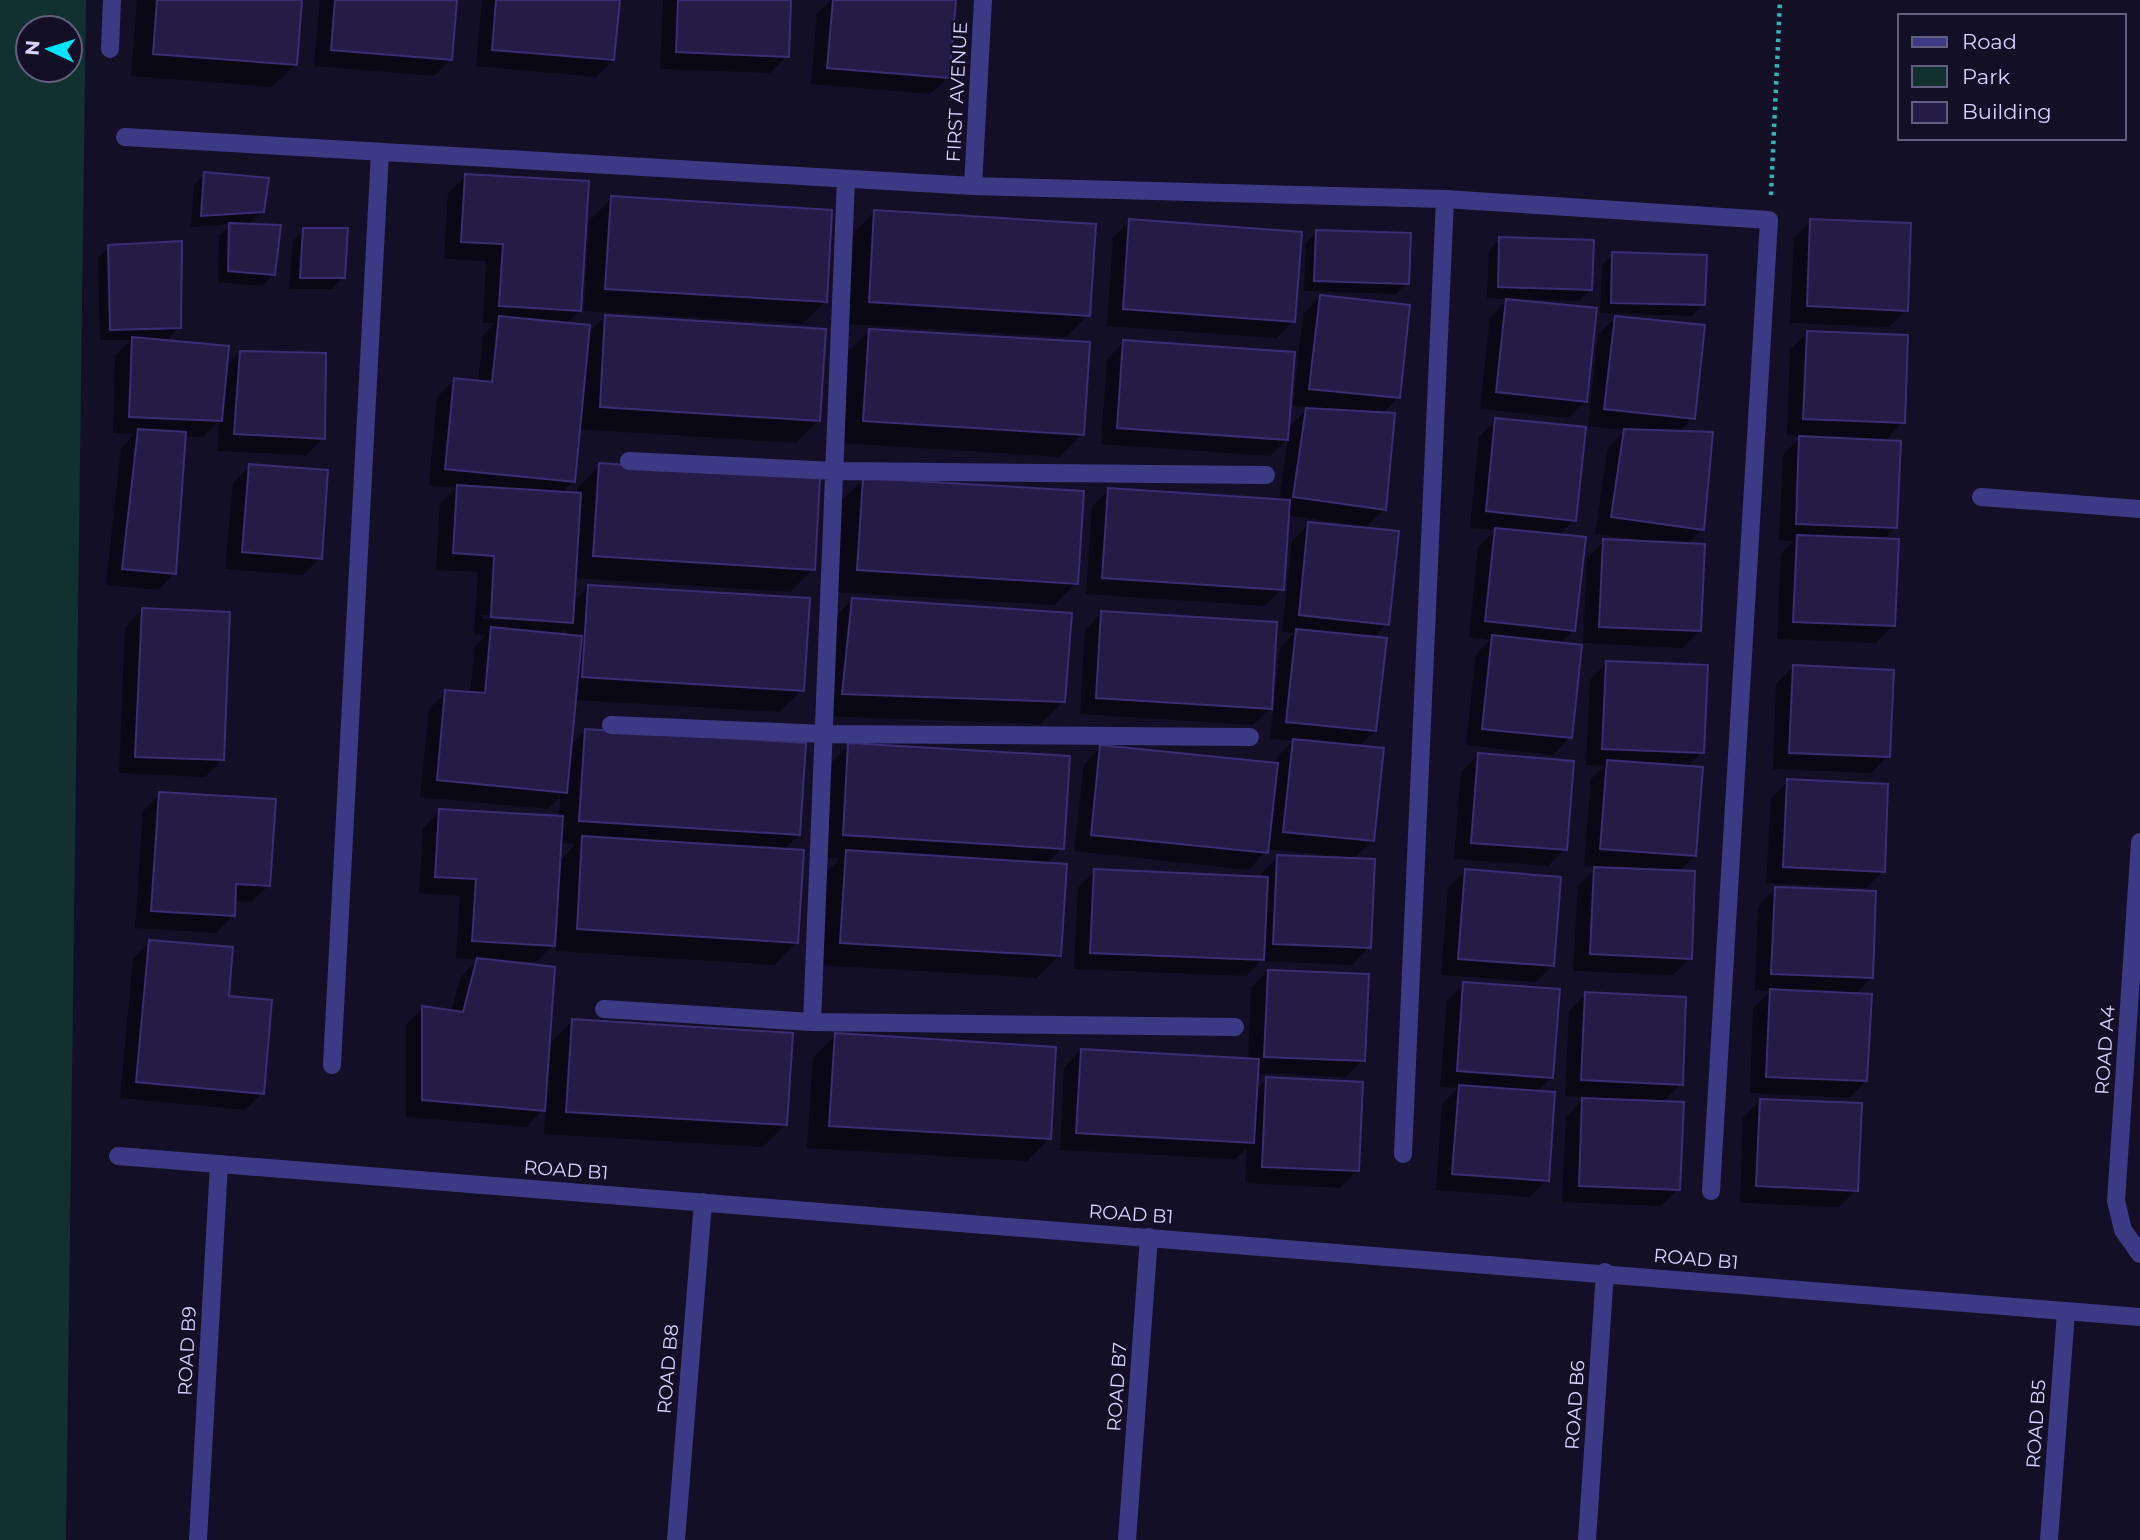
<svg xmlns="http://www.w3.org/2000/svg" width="2140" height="1540" font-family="Montserrat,sans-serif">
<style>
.green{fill:#12302f;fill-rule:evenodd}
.shadow{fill:#0007;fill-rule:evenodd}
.building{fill:#241b47;stroke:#3b2d73;stroke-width:2}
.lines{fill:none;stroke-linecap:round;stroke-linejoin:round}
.path{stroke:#2fb8b0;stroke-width:4.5;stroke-dasharray:3.5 5;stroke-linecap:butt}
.street{stroke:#3d3a85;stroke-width:18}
.labels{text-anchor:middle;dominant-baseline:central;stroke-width:5;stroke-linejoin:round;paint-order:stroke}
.street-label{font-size:19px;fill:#d9d4ff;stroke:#130f26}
</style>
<rect width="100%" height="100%" fill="#130f26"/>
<path class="green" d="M0,0H86L66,1540H0ZM28,28H70V70H28Z"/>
<path class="shadow" d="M137,0H300L295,65L272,87L131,76Z
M320,0H456L451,59L434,76L314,66Z
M482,0H618L613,60L596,77L476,66Z
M663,0H789L787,56L770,73L660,69Z
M831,0H954L948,77L930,94L811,84L817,14Z
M205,174L262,211L247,225L273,275L262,286L218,282L219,236L231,224L191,227L194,185Z
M466,175L580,310L566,324L588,334L605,316L818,421L796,443L578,429L573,481L561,494L577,495V488L600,465L813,569L790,592L574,578L573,603L589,586L802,690L779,712L574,700L570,746L586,730L799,835L782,851L796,942L774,965L555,951V943L536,962L511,961V964L548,1046L572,1021L785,1125L763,1147L544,1134L546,1107L526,1127L406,1117V1025L423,1008L451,1012L461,977L479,959L456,958L460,896L419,893L423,828L440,811L559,818L560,797L548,809L420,797L429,709L446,692L470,694L475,646L486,635L474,634L478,572L436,570L440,504L456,488L429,485L437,397L454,380L478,382L483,335L495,323H483L486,261L444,259L448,193ZM482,615L558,620V623L482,619ZM565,628V636H558ZM560,843L576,844L559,862Z
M612,198L825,302L802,324L584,311L589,221Z
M875,211L1088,315L1066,337L847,324L853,234Z
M1130,221L1294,321L1277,338L1107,326L1113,238Z
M1811,221L1906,310L1889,327L1790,323L1794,238Z
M304,230L343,277L332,289H289L293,241Z
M1317,232L1407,283L1396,294L1304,291L1306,243Z
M1500,239L1591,289L1579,301L1515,299L1585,401L1568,418L1480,409L1490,318L1509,299L1487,298L1489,250Z
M109,247L179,328L165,342L225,368L240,353L323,438L306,455L217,451L219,421L203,437H184L175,573L158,590L106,585L121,448L134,434L113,433L115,356L131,340H100L98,258Z
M1613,254L1703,304L1692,316L1600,313L1602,265Z
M1320,297L1398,397L1382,414L1384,510L1364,529L1387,624L1373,638L1375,731L1358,747L1372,841L1352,860L1369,947L1352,965L1261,961L1246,976L1074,969L1078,888L1095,871L1261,878V874L1278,857L1348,860V857L1267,849L1249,870L1074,851L1084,764L1101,747L1276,765L1277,757L1293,741L1270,739L1280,648L1294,633L1282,632L1292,541L1309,524L1359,529V526L1287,515L1282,589L1265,606L1086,594L1092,507L1109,490L1279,501L1288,438L1270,456L1101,444L1107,359L1124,342L1287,429L1310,407L1293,405L1303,314Z
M1615,318L1693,418L1678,433L1702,529L1687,545L1699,631L1682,648L1583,643L1587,558L1604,541L1640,543V540L1595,534L1608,448L1625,430L1588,426L1598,335Z
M869,331L1082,434L1060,457L841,443L847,353Z
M1807,333L1903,422L1884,442L1896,527L1883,540L1893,626L1876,643L1777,639L1781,554L1794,541L1779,540L1783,455L1802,436L1787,435L1790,350Z
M1496,420L1574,520L1558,536L1574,630L1559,644L1570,737L1553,755L1466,745L1476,654L1490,640L1469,637L1478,547L1495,530L1470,528L1479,437Z
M250,466L320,558L303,575L225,569L233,483Z
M863,479L1076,583L1054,605L835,592L841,502Z
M852,600L1064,701L1041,724L821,716L830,622Z
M142,610L222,760L205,777L119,773L125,627Z
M1102,612L1270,708L1253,725L1080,714L1085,630Z
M1607,663L1702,752L1686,768L1695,856L1678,872L1690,958L1673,975L1573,971L1578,886L1597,867L1584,866L1591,779L1604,766L1586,765L1590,680Z
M1793,667L1888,756L1871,773L1773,769L1776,684Z
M849,745L1062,848L1046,864L1059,956L1037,978L818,965L824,875L840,858L821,857L827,767Z
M1478,755L1565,849L1548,866L1454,859L1461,772Z
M1788,781L1883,871L1866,888L1766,883L1771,798Z
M160,794L269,885L251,902L234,901L233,916L216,933L135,928L143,811Z
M1465,871L1553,965L1536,982L1441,975L1448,888Z
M1775,889L1871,978L1854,995L1866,1081L1849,1098L1750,1093L1753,1008L1771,991L1755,990L1758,906Z
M150,941L227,998L262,1093L245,1110L120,1098L133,959Z
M1268,971L1363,1060L1346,1077L1256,1073L1255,1090L1267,1079L1357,1171L1340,1188L1245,1183L1247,1148L1235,1159L1060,1150L1064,1068L1081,1050L1248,1060L1251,988Z
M1464,984L1552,1077L1536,1093L1547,1180L1530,1197L1436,1190L1442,1104L1458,1088L1440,1087L1447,1001Z
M1586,994L1681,1084L1662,1103L1678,1189L1661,1206L1562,1202L1566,1117L1585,1097L1565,1096L1569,1011Z
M836,1035L1049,1139L1027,1161L807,1148L813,1058Z
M1760,1100L1856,1190L1839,1207L1740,1203L1743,1118Z"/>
<path class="building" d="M157,0H302L297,65L153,54Z
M335,0H457L452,60L331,50Z
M496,0H620L614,60L492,50Z
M678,0H791L789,57L676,52Z
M833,0H956L949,78L827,68Z
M204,172L269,178L264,212L201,216Z
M465,174L589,181L581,311L499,306L503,244L461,242Z
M611,196L832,210L827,302L605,289Z
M874,210L1096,224L1090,316L869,302Z
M1129,219L1302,232L1295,322L1123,309Z
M1810,219L1911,223L1908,311L1807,306Z
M229,223L281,225L275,275L228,271Z
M303,228H348L345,278H300Z
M1316,230L1411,233L1409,284L1314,281Z
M1499,237L1594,240L1592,290L1498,287Z
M182,241L181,328L110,330L108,245Z
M1612,252L1707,255L1705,305L1611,303Z
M1320,295L1410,305L1400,398L1309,389Z
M1506,299L1597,308L1587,402L1496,392Z
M605,315L826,329L820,421L600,407Z
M499,316L590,325L575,482L445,469L454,378L492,382Z
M1615,316L1705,325L1695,419L1604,409Z
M869,329L1090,342L1084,435L863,421Z
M1807,331L1908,335L1905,423L1803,419Z
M132,337L229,346L222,421L129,417Z
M1123,340L1295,352L1288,440L1117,428Z
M240,351L326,353L325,439L234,434Z
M1306,408L1395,413L1386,510L1293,497Z
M1495,418L1586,427L1576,521L1486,511Z
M138,429L186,432L176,574L122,569Z
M1624,429L1713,432L1704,530L1611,517Z
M1799,436L1901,441L1897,528L1796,524Z
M599,463L820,478L815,570L593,556Z
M249,464L328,470L322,559L242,552Z
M863,478L1084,491L1078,584L857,570Z
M457,485L581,493L573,623L491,617L494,556L453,553Z
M1108,488L1290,500L1284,590L1102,578Z
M1308,522L1399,531L1389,625L1299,615Z
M1495,528L1586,537L1575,631L1485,621Z
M1797,535L1899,539L1895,626L1793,622Z
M1603,539L1705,544L1701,631L1599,627Z
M588,585L810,598L804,691L582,677Z
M852,598L1072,613L1065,702L842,694Z
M142,608L230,612L224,760L135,757Z
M1101,611L1277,622L1272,709L1096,698Z
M491,627L582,636L567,793L437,780L445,690L485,693Z
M1296,629L1387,638L1376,731L1286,722Z
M1492,635L1582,645L1572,738L1482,729Z
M1606,661L1708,665L1704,753L1602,749Z
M1793,665L1894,670L1890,757L1789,753Z
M585,729L806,743L800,835L579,821Z
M1293,739L1384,748L1374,841L1283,832Z
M848,743L1070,756L1064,849L843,835Z
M1100,745L1278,763L1268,853L1091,835Z
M1478,753L1574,761L1567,850L1471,843Z
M1607,760L1703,767L1696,856L1600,849Z
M1787,779L1888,784L1885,872L1783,867Z
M159,792L276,799L270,886L236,884L235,916L151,911Z
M439,809L563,816L555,946L472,941L476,879L435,877Z
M582,836L804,850L798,943L577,929Z
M846,850L1067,864L1061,956L840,943Z
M1277,855L1375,859L1371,948L1273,944Z
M1594,867L1695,871L1692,959L1590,954Z
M1094,869L1268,877L1264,960L1090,953Z
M1465,869L1561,877L1554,966L1458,959Z
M1775,887L1876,891L1873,978L1771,974Z
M149,940L233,947L229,996L272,1000L264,1094L136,1082Z
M477,958L555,967L545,1111L422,1100V1006L463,1012Z
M1268,970L1369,974L1365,1061L1264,1057Z
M1463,982L1560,989L1553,1078L1457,1071Z
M1770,989L1872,994L1867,1081L1766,1077Z
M1585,992L1686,997L1683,1085L1581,1080Z
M572,1019L793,1033L787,1125L566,1112Z
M835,1033L1056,1047L1051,1139L829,1126Z
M1081,1049L1259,1059L1254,1143L1076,1133Z
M1266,1077L1363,1082L1359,1171L1262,1167Z
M1459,1085L1555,1092L1549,1181L1452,1174Z
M1582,1098L1684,1102L1680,1190L1579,1186Z
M1760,1099L1862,1103L1858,1191L1756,1186Z"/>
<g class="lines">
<path class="path" d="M1771,195L1780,0"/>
<path class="street" d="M110,49L112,0
M125,137L973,186L1445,199L1769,220L1711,1191
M973,186L983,0
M629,461L835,471L1266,475
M1981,497L2140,509
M611,725L825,734L1250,737
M2140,842L2116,1201L2123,1230L2140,1254
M604,1009L812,1022L1235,1027
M812,1022L846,179
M332,1065L380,152
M1403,1154L1445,199
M118,1156L2140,1317
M198,1540L219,1164
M676,1540L703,1202
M1127,1540L1149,1237
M1587,1540L1605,1272
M2049,1540L2066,1312"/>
</g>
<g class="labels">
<g class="street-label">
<text transform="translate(957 92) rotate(-87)">FIRST AVENUE</text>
<text transform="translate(2105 1050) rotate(-86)">ROAD A4</text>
<text transform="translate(566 1170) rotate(4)">ROAD B1</text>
<text transform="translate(1131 1214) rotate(4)">ROAD B1</text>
<text transform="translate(1696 1259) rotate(5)">ROAD B1</text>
<text transform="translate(187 1351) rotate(-87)">ROAD B9</text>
<text transform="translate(668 1369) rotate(-85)">ROAD B8</text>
<text transform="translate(1117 1387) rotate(-86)">ROAD B7</text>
<text transform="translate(1575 1405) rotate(-86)">ROAD B6</text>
<text transform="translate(2036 1424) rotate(-86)">ROAD B5</text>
</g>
</g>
<rect x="1898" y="14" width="228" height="126" fill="#130f26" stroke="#625e7d" stroke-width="2"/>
<rect x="1912" y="37" width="35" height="10" fill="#3d3a85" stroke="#625e7d" stroke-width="2"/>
<text x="1962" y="49" font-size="21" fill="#d9d4ff">Road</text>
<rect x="1912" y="66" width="35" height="21" fill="#12302f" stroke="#625e7d" stroke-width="2"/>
<text x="1962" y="84" font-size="21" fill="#d9d4ff">Park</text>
<rect x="1912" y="102" width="35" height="21" fill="#241b47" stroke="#625e7d" stroke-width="2"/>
<text x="1962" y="119" font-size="21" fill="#d9d4ff">Building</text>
<g transform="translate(49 49) rotate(274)"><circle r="33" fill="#130f26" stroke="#625e7d" stroke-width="2"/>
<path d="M0-5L12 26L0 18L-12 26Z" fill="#00e5ff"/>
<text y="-10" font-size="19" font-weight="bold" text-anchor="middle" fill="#d9d4ff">N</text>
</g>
</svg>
